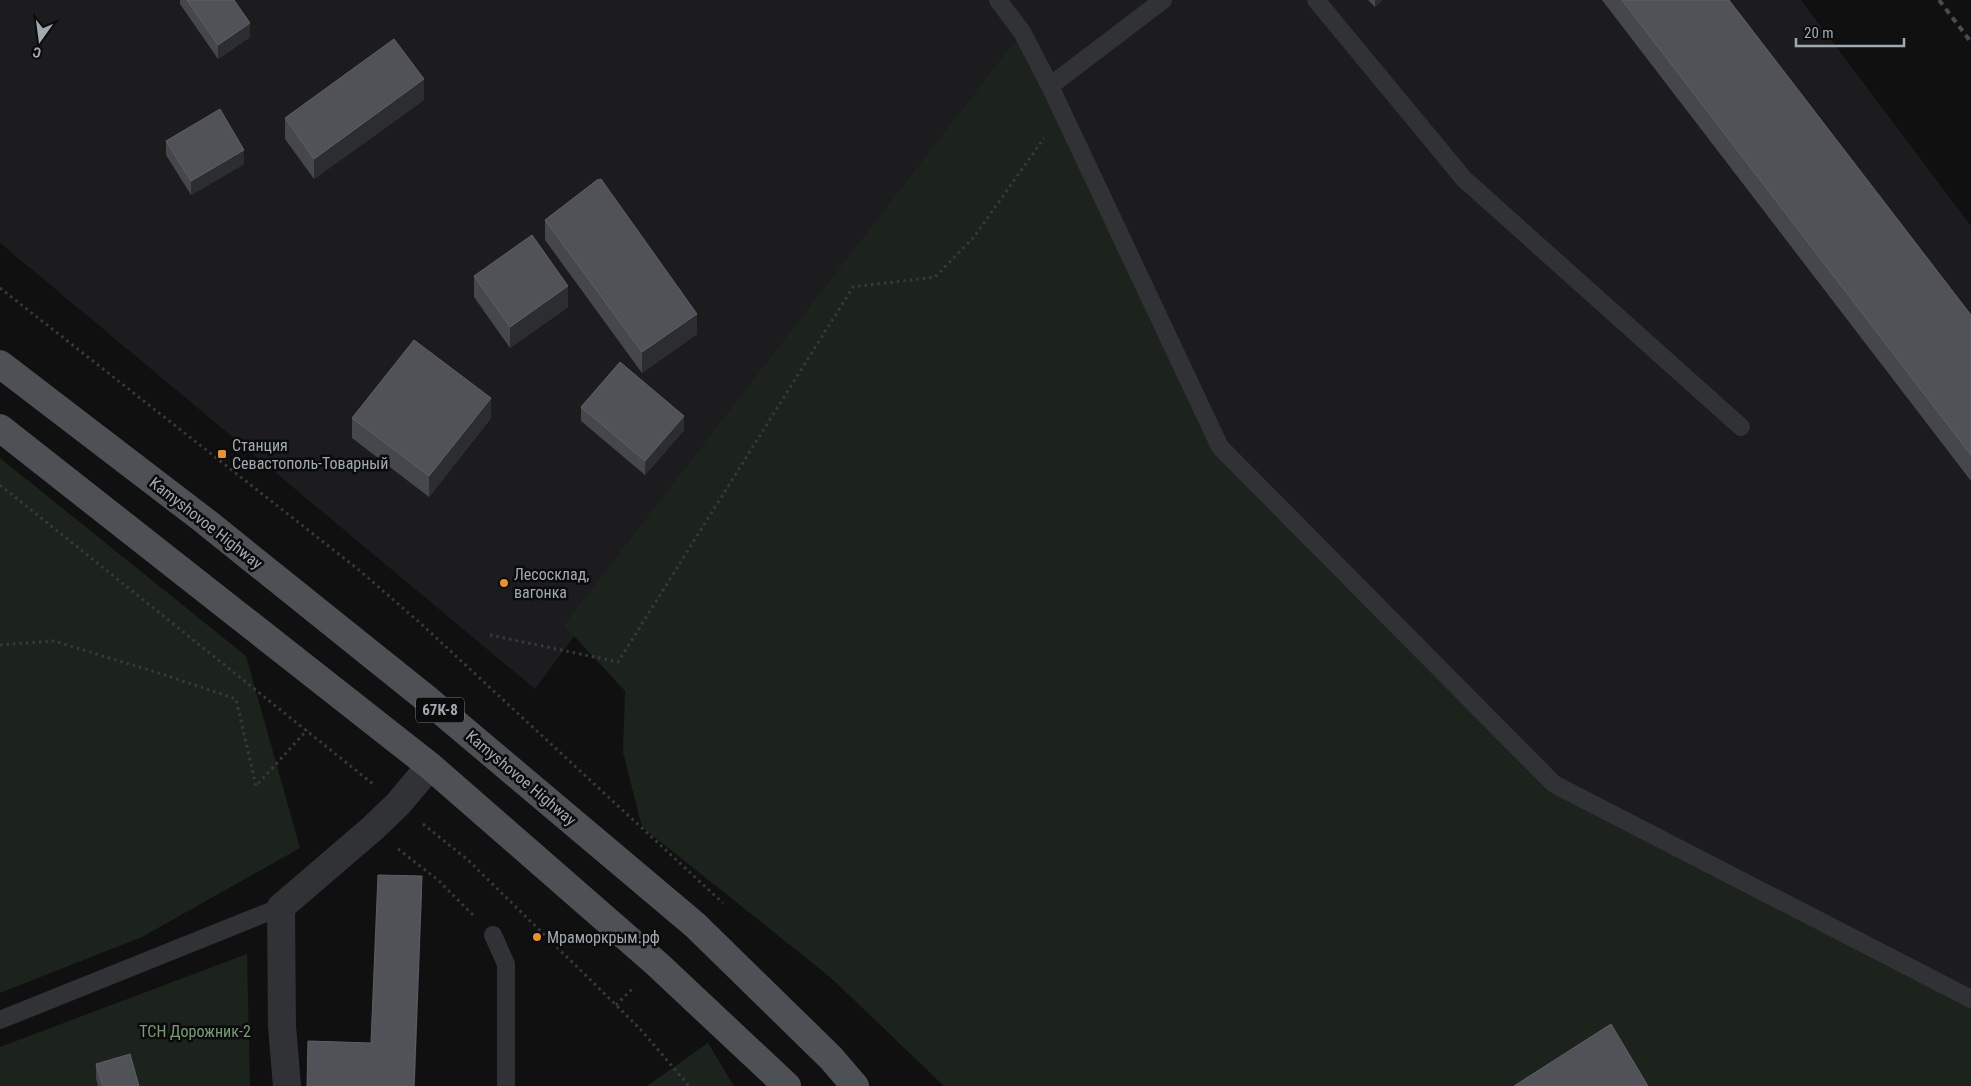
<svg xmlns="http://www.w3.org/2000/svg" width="1971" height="1086" font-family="'Roboto Condensed',sans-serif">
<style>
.built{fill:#1c1c1e}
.green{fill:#1c231c}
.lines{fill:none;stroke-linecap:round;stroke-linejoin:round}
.path{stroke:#37393d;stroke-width:3;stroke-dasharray:2.5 4;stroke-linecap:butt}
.lane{stroke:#313236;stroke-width:18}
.street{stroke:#313236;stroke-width:28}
.primary{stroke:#4d5055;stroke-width:28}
.rail{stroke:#484b4f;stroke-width:4;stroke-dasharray:6 5;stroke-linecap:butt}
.wall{fill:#46474c}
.shaded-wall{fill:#2c2d30}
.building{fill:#505257;stroke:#5c6065}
.poi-dot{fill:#e89030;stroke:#0b0b0c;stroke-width:2}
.labels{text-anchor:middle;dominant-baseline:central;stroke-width:5;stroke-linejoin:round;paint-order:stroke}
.shield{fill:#0b0b0c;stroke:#747a80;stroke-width:1}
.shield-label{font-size:15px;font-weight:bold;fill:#a1a9b1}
.poi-label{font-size:16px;fill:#a1a9b1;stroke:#0b0b0c;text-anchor:start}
.street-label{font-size:16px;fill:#a1a9b1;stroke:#0b0b0c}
.park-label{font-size:16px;fill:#7c9c79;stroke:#0b0b0c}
</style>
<rect width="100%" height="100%" fill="#101011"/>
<path class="built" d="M0,0H1801L1971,226V999L1554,784L1220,447L1022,32L535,689L0,243Z"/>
<path class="green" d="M1022,32L1220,447L1554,784L1971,999V1086H944L830,977L642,827L623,752L625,691L564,625Z
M0,458L246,656L300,848L142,937L0,993Z
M247,954L250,1086H0V1047Z
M708,1043L734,1086H647Z"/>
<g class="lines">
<path class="path" d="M0,288L359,570L419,622L723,903
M0,485L373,784
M490,635L618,662L853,287L935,277L974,237L1044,138
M0,645L54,641L165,675L236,699L256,786L307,730
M423,824L468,860L616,1005L642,1031L689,1086
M398,849L438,880L474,916
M616,1005L634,987"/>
<path class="lane" d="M998,0L1022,32L1050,86L1220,447L1554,784L1971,999
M1316,0L1464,179L1741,427
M1050,86L1163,0
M493,935L506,964V1086
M0,1020L281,907"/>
<path class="street" d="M287,1086L282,1026L281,907L373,828L398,804L430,766"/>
<path class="primary" d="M0,364L205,521L428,700L695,925L831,1058L855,1086
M0,428L430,766L657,964L787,1086"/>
<path class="rail" d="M1939,0L1971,42"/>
</g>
<path class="wall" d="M180,0H234L250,37L218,59L180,4Z
M1368,0H1382L1375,7Z
M1602,0H1729L1971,315V481Z
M424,100L314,179L285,139V118Z
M166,141L244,164L191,195L166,155Z
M545,220L697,334L642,373L545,240Z
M474,276L568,307L510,348L474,297Z
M581,407L684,430L645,475L581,421Z
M352,418H491L429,497L352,438Z
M96,1064L139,1086H98L96,1078Z"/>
<path class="shaded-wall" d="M1375,0H1382L1375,7Z
M250,23V37L218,59V45Z
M424,79V100L314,179V159Z
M244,150V164L191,195V181Z
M568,286V307L510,348V327Z
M697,314V334L642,373V352Z
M491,398V418L429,497V476Z
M684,416V430L645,475V461Z
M422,876V896L415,1086H414Z"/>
<path class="building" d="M187,0H234L250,23L218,45Z
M1622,0H1729L1971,315V455Z
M394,39L424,79L314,159L285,118Z
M220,109L244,150L191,181L166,141Z
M601,179L697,314L642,352L545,220L597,180Z
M532,235L568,286L510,327L474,276Z
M414,340L491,398L429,476L352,418Z
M620,362L684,416L645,461L581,407Z
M378,875L422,876L414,1086H307L308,1041L371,1043Z
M1611,1024L1648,1086H1514Z
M130,1054L139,1086H103L96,1064Z"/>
<g class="poi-dot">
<rect x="217" y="449" width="10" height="10" rx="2.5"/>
<circle cx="504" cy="583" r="5"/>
<circle cx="537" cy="937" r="5"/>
</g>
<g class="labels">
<rect class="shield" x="416" y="697.5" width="48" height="25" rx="4"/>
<g class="shield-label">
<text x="440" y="710">67К-8</text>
</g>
<g class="poi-label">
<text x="232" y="445">Станция<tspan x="232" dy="18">Севастополь-Товарный</tspan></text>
<text x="514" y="574">Лесосклад,<tspan x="514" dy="18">вагонка</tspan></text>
<text x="547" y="937">Мраморкрым.рф</text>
</g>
<g class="street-label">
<text transform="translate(206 523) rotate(38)">Kamyshovoe Highway</text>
<text transform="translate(521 778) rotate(40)">Kamyshovoe Highway</text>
</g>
<g class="park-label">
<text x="195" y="1031">ТСН Дорожник-2</text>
</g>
</g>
<g transform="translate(40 40) rotate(194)" stroke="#0b0b0c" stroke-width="4" paint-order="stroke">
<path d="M0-4L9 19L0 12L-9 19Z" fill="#a1a9b1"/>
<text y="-8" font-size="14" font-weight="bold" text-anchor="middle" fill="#a1a9b1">С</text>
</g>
<path d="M1796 38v8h108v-8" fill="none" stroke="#a1a9b1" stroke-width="2.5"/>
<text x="1804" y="38" font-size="15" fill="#a1a9b1" stroke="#0b0b0c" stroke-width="4" paint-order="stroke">20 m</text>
</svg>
